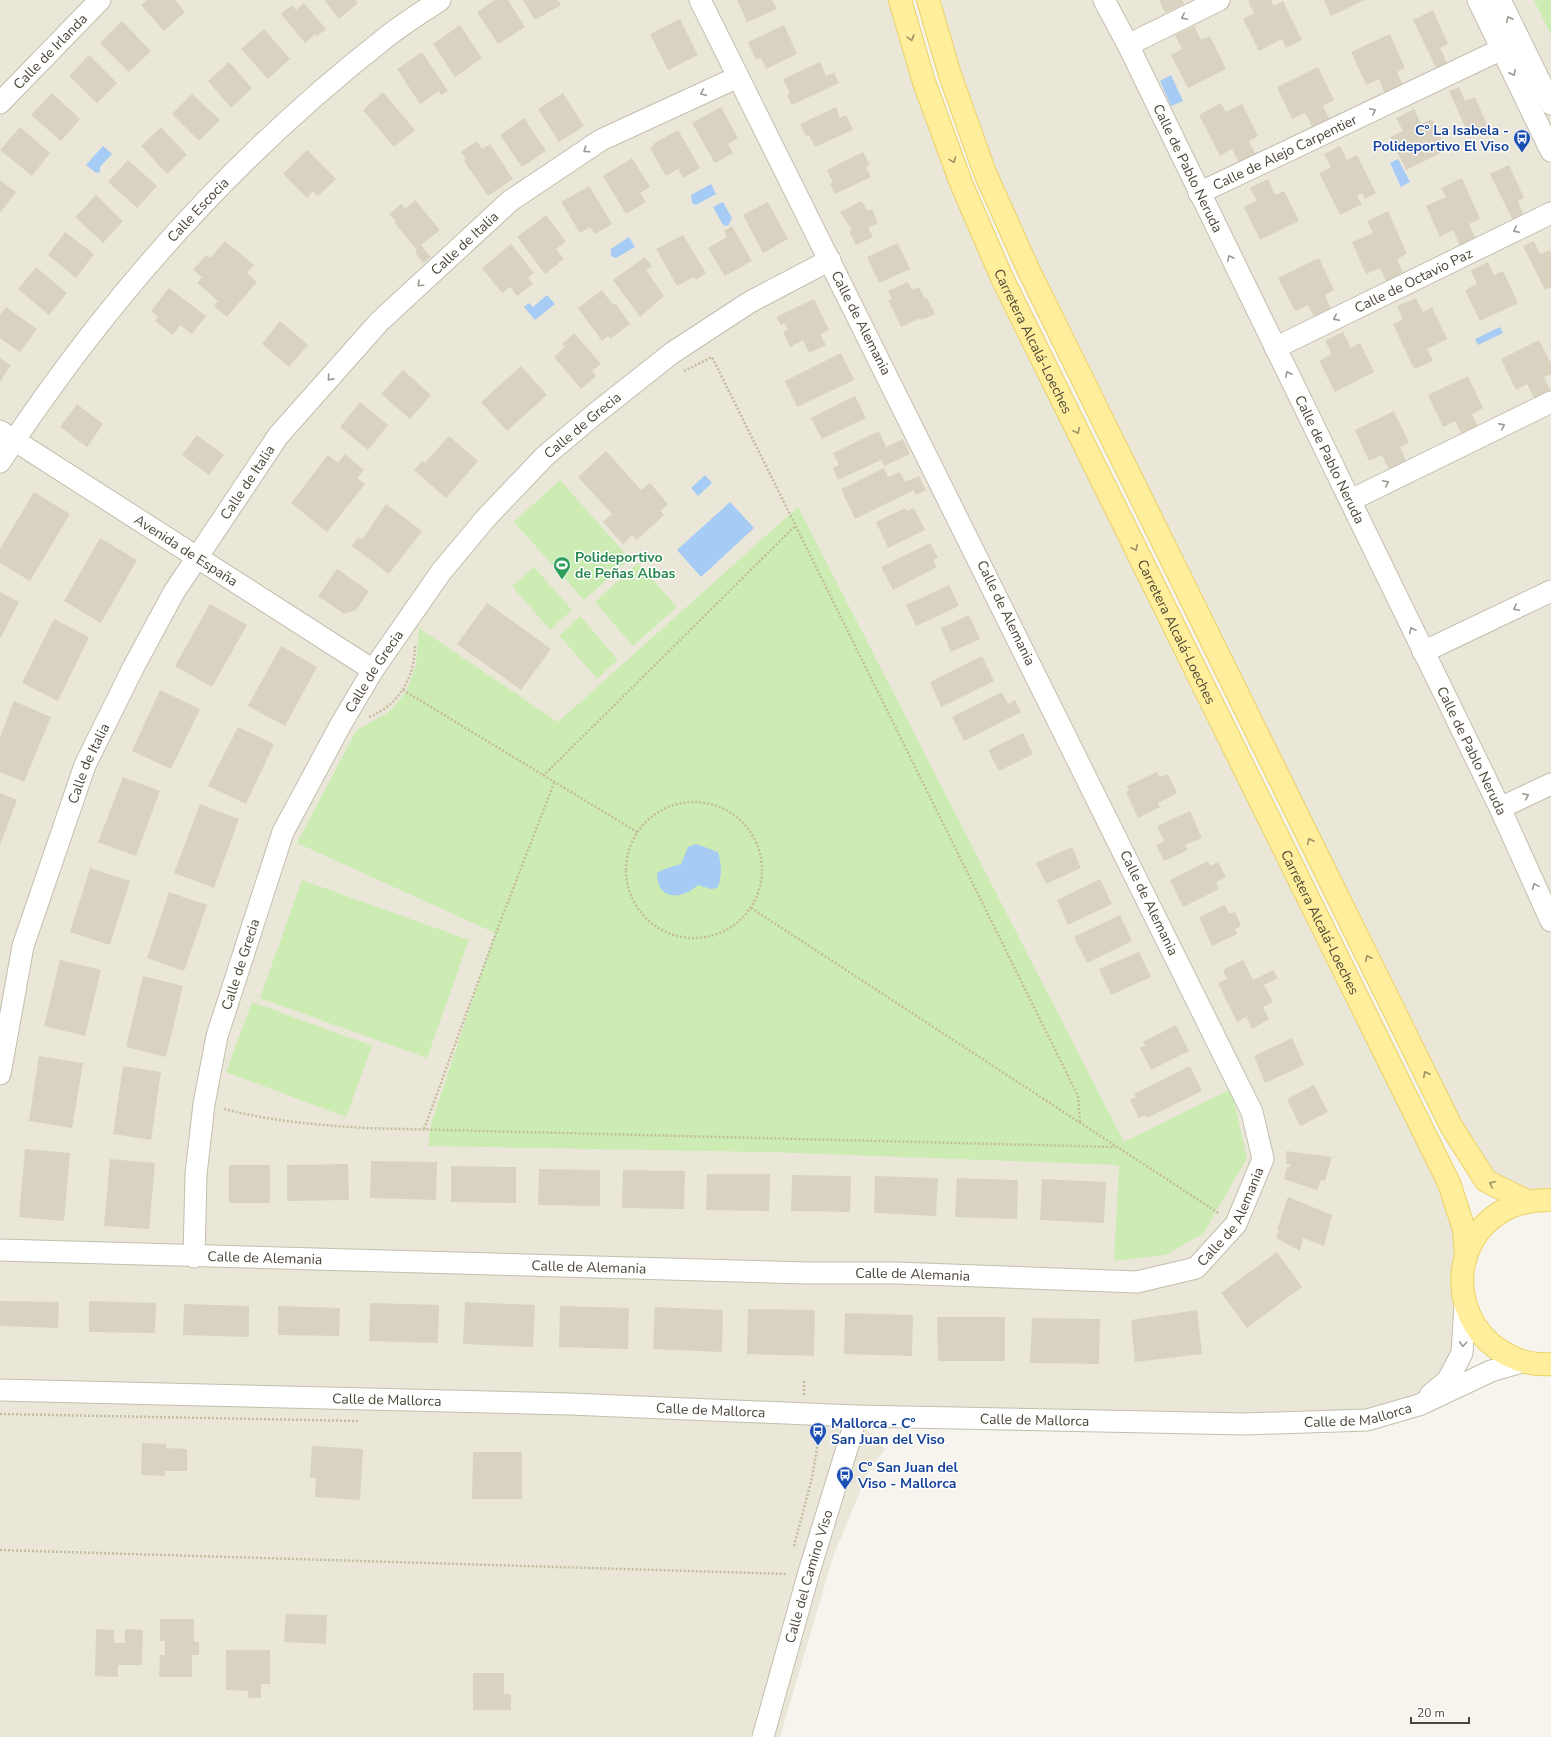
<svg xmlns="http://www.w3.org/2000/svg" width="1551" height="1737" font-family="'Nunito Sans',sans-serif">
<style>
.residential{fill:#eae7d9}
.green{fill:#ccecb3}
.water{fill:#a6cbf4}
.building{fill:#d9d2c0}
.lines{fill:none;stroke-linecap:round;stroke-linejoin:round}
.minor-casing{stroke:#c3bead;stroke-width:23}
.major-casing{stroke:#ead266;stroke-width:24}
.path{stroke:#c5bc9e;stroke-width:2.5;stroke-dasharray:2 2;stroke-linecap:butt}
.minor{stroke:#fff;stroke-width:21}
.major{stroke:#ffee9c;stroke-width:22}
.oneway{stroke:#9d9992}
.oneway2{stroke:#9d9265}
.labels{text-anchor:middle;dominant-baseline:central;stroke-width:3;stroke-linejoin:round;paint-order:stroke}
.street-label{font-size:14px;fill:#4c4638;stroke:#fff}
.transit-label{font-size:14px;font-weight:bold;fill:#164399;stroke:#fff;text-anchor:start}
.leisure-label{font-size:14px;font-weight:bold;fill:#27864d;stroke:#fff;text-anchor:start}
</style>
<rect width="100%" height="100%" fill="#f6f4ec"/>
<path class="residential" d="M0,0H900L961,183L1449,1183L1466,1257L1448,1380L1392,1414L855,1417L885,1450L870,1467L833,1557L780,1737H0Z
M928,0H1551V1203L1486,1181L1028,269Z"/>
<path class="green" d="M1534,0H1551V35Z
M560,480L630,559L584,600L514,522Z
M798,507L1124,1142L1231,1089L1247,1158L1203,1234L1165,1255L1114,1261L1119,1165L768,1152L428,1146L431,1124L495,933L297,843L356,731L390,711L406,692L416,665L419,628L558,722Z
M638,563L677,607L633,646L595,602Z
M534,567L572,610L550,630L512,586Z
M580,616L618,660L597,679L559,635Z
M302,880L469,940L427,1058L260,998Z
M252,1002L372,1046L346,1117L226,1072Z"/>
<path class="water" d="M1171,75L1183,101L1171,106L1160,81Z
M103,146L112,154L100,167V172L96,173L86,165Z
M1398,159L1410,182L1401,187L1390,163Z
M711,184L716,194L696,205L692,203L691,195Z
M723,202L732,218L728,226L723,225L713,207Z
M629,237L635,247L616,258L611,256V249Z
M547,295L555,304L535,320L524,307L529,303L533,307Z
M1500,327L1503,333L1478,345L1475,339Z
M705,475L712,483L698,496L691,488Z
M730,502L754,528L701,577L677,550Z
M696,844L718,852C721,861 723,878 717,888L711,889L698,885C682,900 657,901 657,873L665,869L681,864L688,847Z"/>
<path class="building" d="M147,0H175L185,12L164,31L141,5Z
M324,0H356L358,3L339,19Z
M495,0H508L525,27L498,44L477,12Z
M523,0H558L561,5L535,20Z
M737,0H772L777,9L747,22Z
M1159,0H1182L1184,4L1165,13Z
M1250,0H1271L1274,6L1283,1L1302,40L1286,48L1282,39L1259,51L1243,19L1254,13L1248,1Z
M1324,0H1365L1331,16Z
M304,3L326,29L317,36L315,34L305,43L281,14L292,5L296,10Z
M1433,10L1448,44L1440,48L1447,63L1436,68L1413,20Z
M680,19L698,55L668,70L650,34Z
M122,21L151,51L129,72L100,43Z
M460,25L482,58L455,77L433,44Z
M784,25L797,54L766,69L761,58L756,60L748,42Z
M1194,26L1201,40L1210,36L1226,69L1188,88L1171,55L1182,49L1175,35Z
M264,29L290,59L268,79L241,49Z
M1390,34L1405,68L1397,72L1403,85L1385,94L1379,79L1366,85L1351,52Z
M422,52L448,91L441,95L439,91L420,104L397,69Z
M89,55L117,83L97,103L69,76Z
M229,62L252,88L231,108L208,81Z
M820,62L826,76L834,73L839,83L792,105L787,95L790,93L783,79Z
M1318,67L1334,100L1323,106L1330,120L1313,128L1305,113L1292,119L1277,87Z
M1459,87L1465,101L1475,97L1489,129L1470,138L1449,91Z
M383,92L415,130L394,147L363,110Z
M52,93L80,119L61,141L31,115Z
M563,93L584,126L559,142L538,109Z
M192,94L220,120L199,141L172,114Z
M1221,103L1226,112L1242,104L1258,136L1249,141L1257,157L1240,165L1232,149L1220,156L1199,115Z
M721,107L738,138L728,144L733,153L715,163L692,123Z
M836,107L840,118L846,115L853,130L815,147L809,135L806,136L800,124Z
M1414,109L1421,124L1432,119L1447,150L1406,170L1390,137L1403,131L1396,118Z
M524,118L546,151L522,167L500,135Z
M20,127L50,153L32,176L0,150Z
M161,127L187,155L167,174L141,146Z
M678,130L700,168L683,178L678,169L666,176L650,148L654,145L653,144Z
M477,141L482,149L490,144L513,179L488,196L464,161L466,159L461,152Z
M1340,146L1347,160L1357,155L1376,193L1365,199L1362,193L1357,196L1362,204L1340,215L1319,173L1331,167L1324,154Z
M307,150L336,179L318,196L313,191L307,198L283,174Z
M863,152L870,165L866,167L871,177L835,194L830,184L833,182L827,170Z
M632,158L650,187L640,193L646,202L626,214L603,176Z
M128,160L157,186L137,208L108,182Z
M1509,165L1524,198L1518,201L1524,216L1513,221L1490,174Z
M1462,178L1480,219L1469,224L1476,239L1460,246L1453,230L1440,237L1426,206L1446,197L1441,188Z
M1268,179L1275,195L1284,191L1299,221L1260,240L1244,207L1257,201L1250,188Z
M0,180L16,192L0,213Z
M589,186L612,224L595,234L590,227L580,233L561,202Z
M96,195L123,221L103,243L75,217Z
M415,200L440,230L421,245L431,257L423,263L415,252L417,250L394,222L396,221L389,214L401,204L405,209Z
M862,201L867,211L872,209L878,223L868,228L873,237L856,245L849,231L852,230L840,212Z
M768,202L788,239L763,253L743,215Z
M1388,211L1407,254L1397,259L1404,275L1387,283L1380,268L1366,274L1352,242L1373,233L1367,221Z
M546,215L566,242L556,249L564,259L545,274L517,237Z
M732,226L752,261L725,276L708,248L727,237L724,231Z
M65,232L94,254L76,278L48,255Z
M683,235L706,273L696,280L694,277L677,286L656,249Z
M225,241L254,265L247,273L257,282L227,317L214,306L218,301L197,283L202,277L193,270L206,255L210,258Z
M1534,241L1540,254L1549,250L1551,253V287L1545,290L1523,246Z
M898,243L910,269L879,283L867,257Z
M511,244L534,273L528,278L533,284L517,296L510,287L502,293L482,268Z
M645,257L652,266L646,270L664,296L640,317L613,280Z
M1319,258L1334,290L1325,295L1332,311L1315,319L1308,305L1295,311L1278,278Z
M1488,262L1494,275L1503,271L1518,303L1480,321L1465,290L1477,284L1471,270Z
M36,267L67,293L49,315L18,289Z
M908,282L912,290L919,287L925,299L927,298L935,314L921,320L920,318L901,327L888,300L892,299L888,291Z
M169,288L206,316L192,334L180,325L173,335L155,321L158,317L151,311Z
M602,290L613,305L616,304L630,324L610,339L608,336L602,341L578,308Z
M1416,298L1423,312L1432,307L1447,339L1427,349L1433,361L1414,369L1393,324L1403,319L1397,306Z
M814,299L829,330L820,334L826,345L809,353L803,340L790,347L783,332L788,330L784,323L781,325L776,317Z
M6,307L37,329L20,352L0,338V315Z
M280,321L308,345L289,367L262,344Z
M1343,332L1351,348L1360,343L1374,372L1335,392L1319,361L1332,354L1325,341Z
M574,333L601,364L592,371L596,376L581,389L554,357L565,347L562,344Z
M1539,340L1551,363V374L1544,377L1551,392L1535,400L1527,384L1516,390L1501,359Z
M841,353L854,380L797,407L785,381Z
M0,358L11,365L0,382Z
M521,366L547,395L507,431L481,402Z
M403,370L431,395L410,419L381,394Z
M1468,376L1483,408L1472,414L1478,427L1462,435L1455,421L1443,427L1428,395Z
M855,396L866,418L822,439L811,418Z
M360,402L388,425L368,450L340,427Z
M77,404L103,424L87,447L60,427Z
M1394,411L1409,443L1400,447L1406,461L1389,470L1382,455L1369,461L1355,430Z
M879,431L886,447L903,439L910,454L884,466L881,460L838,480L833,468L839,465L833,453Z
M197,435L224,455L209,475L182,455Z
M449,436L478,461L446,498L414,470L422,461L425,463Z
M606,451L641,490L650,483L668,504L660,511L664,515L637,540L632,535L623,544L603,522L612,514L578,477Z
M345,454L364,470L357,478L365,484L327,532L291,503L328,455L338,463Z
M884,468L888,477L900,472L905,482L919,476L926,490L916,495L914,490L855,519L841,489Z
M34,492L70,514L30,581L0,563V549Z
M386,504L422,531L389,574L352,546L358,537L362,540Z
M905,508L907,511L914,508L925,530L888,548L876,522Z
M100,538L137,560L101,623L64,601Z
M930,543L938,558L933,560L937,567L893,590L881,567Z
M337,569L369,591L356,610L344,614L318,596Z
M949,585L959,606L916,626L906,605Z
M0,592L19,602L0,639Z
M487,603L551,649L521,690L457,644Z
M210,604L247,625L212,687L175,666Z
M969,615L980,639L951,652L941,628Z
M54,619L89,637L58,701L22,683Z
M281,646L317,667L285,726L248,706Z
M982,656L994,681L941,707L930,682Z
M160,690L200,709L171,769L132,751Z
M1002,692L1008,704L1015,700L1021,712L964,741L952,717Z
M14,701L51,717L24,782L0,772V737Z
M238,727L274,744L246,804L208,786Z
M1023,733L1033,754L999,771L988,750Z
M1157,772L1160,777L1168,774L1177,793L1158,803L1160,807L1138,818L1126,792L1129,790L1127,786Z
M123,777L160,791L136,856L98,842Z
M0,793L17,800L0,845Z
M200,804L239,819L214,888L174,873Z
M1190,811L1202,838L1185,845L1188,850L1164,861L1156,845L1164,841L1157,826Z
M1072,847L1081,868L1046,884L1036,863Z
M1208,861L1210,866L1218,862L1226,877L1216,882L1219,889L1183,907L1170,880Z
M90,868L130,881L110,945L70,932Z
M1100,879L1112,904L1068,925L1057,900Z
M169,892L207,905L184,971L147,958Z
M1225,905L1229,914L1235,912L1241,926L1235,929L1237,934L1212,946L1199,917Z
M1120,915L1132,941L1087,963L1074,937Z
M1139,952L1151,977L1111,995L1099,969Z
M60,960L101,970L85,1036L44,1026Z
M1243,960L1253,980L1273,970L1278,978L1264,985L1273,1002L1263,1007L1269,1019L1252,1029L1246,1017L1237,1022L1218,983L1227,979L1223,970Z
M143,976L183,986L166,1057L126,1047Z
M1176,1025L1189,1051L1151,1070L1140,1048L1145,1046L1143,1042Z
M1292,1038L1304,1065L1265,1083L1254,1056Z
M39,1056L83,1063L72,1128L29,1121Z
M123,1066L161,1072L151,1140L113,1134Z
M1190,1066L1202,1091L1147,1118L1145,1115L1139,1118L1130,1100L1136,1097L1134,1094Z
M1314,1085L1328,1112L1300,1126L1287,1099Z
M25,1149L70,1153L64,1221L19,1217Z
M1286,1151L1332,1157L1325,1181L1321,1180L1317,1190L1284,1179L1287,1167H1290V1164H1286Z
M110,1159L155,1163L149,1229L104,1226Z
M371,1161L437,1162L436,1200L370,1198Z
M348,1164L349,1200L287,1201V1165Z
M229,1165H270V1203H229Z
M451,1166L516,1167V1203L451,1202Z
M539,1169L600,1170V1206L538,1205Z
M623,1170L685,1171L684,1209L622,1208Z
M707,1174H770L769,1211L706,1210Z
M792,1175L851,1176L850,1212L791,1211Z
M875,1176L938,1178L936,1216L874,1213Z
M957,1178L1018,1180L1017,1219L955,1217Z
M1042,1179L1106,1182L1104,1223L1040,1220Z
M1288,1197L1332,1215L1324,1246L1303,1238L1300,1251L1276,1238L1279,1230H1277Z
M1277,1252L1302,1287L1247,1328L1221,1293Z
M0,1301L59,1302L58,1328L0,1326Z
M89,1301L156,1303L155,1333L89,1332Z
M465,1302L535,1305L533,1347L463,1344Z
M370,1303L439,1305L438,1343L369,1341Z
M184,1304L249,1306V1337L183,1335Z
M278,1306L340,1308L339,1336L278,1335Z
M560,1306L629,1308L628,1349L559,1347Z
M655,1307L723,1310L722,1352L653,1349Z
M748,1309L815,1310L814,1356L747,1354Z
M1197,1310L1202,1354L1135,1362L1131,1320Z
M845,1313L913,1315L912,1356L844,1354Z
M937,1317H1005V1361H938Z
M1032,1318L1100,1319L1099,1364L1030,1363Z
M142,1443L166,1444V1448L187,1449V1471H165V1476L141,1475Z
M312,1446L363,1449L360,1500L315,1497L316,1478H310Z
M473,1452H522V1499H472Z
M286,1614L327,1615L326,1644L284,1642Z
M160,1619H194V1642H199V1655H192V1677H159L160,1655H165V1641H160Z
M96,1629L114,1630V1643H125V1629L143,1630L142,1665H118V1677L95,1676Z
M226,1650H270V1684H261V1698H248V1691L226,1690Z
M473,1673H504V1694H511V1710H473Z"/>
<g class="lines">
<g class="minor-casing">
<g id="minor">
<path id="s1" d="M1104,0L1128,45L1500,808L1551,921"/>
<path d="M1478,0L1551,151"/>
<path d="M1500,0L1551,104"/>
<path d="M1128,45L1219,0"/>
<path id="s2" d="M0,103L100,0"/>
<path id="s3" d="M1199,193L1502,49"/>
<path id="s4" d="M1275,348L1551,213"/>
<path id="s5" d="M0,431L373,670"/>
<path id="s6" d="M0,462C106,300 232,158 384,39C401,25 421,13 440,0"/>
<path d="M1351,500L1551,402"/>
<path d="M1423,652L1551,591"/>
<path d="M1500,808L1551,784"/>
<path id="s7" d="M0,1074L23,946L85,765L134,666L174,592L278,436L379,322L510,201L601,140L738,77"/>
<path id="s8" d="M0,1250L808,1273H896L1137,1282L1196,1268L1236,1224L1263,1159L1252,1112L700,0"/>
<path id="s9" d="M194,1257L196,1174L204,1104L217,1036L283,832L341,724L373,670L441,572L486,518L545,456L595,414L672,353L750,302L830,260"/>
<path id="s10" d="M0,1390L570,1404L855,1416L1244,1424L1367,1420L1419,1405L1491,1371L1522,1362"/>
<path d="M1430,1395L1448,1380L1462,1353L1465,1305"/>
<path id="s11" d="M763,1737L809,1572L852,1432L855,1416"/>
</g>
</g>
<g class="major-casing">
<g id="major">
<path id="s12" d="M900,0L924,82L961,183L1002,278L1449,1183L1464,1229L1466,1257"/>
<path d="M928,0L950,75L985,173L1028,269L1451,1126L1486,1181L1527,1201"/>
<path d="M1551,1200C1536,1200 1520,1202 1506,1209C1445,1241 1449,1327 1510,1356C1523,1363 1536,1365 1551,1364"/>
</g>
</g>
<path class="path" d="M684,371L712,357L1078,1096L1080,1122
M403,690L637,832
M369,717C399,705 415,677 415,645
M543,776L795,526
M626 870a68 68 0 1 1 136 0a68 68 0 1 1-136 0Z
M751,908L1220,1214
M224,1109C270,1121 317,1125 365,1128L1115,1147
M424,1129L496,933L554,783
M804,1395V1381
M0,1414L360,1421
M794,1546L812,1478L819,1436L817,1435
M0,1550L787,1574"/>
<use href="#minor" class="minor"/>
<use href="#major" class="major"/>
</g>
<defs><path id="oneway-chevron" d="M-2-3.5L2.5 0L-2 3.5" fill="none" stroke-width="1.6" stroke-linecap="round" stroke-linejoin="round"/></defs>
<g class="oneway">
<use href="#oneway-chevron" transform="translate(1184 17) rotate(154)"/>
<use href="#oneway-chevron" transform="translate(1509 19) rotate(-116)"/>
<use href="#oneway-chevron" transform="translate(1513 73) rotate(64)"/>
<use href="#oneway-chevron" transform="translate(703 93) rotate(155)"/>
<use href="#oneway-chevron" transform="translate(1373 111) rotate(-25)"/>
<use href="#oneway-chevron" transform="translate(586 150) rotate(146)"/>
<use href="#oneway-chevron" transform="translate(1516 230) rotate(154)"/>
<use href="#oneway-chevron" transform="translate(1230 258) rotate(-116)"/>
<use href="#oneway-chevron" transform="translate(420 284) rotate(137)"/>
<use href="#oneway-chevron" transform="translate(1336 318) rotate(154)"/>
<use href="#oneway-chevron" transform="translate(1288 374) rotate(-116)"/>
<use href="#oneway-chevron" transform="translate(330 378) rotate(132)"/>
<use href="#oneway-chevron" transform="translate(1502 426) rotate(-26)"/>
<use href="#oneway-chevron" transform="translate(1386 483) rotate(-26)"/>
<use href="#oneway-chevron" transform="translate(1516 608) rotate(154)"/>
<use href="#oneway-chevron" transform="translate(1412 630) rotate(-116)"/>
<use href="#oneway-chevron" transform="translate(1526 796) rotate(-26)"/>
<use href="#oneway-chevron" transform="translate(1535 886) rotate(-114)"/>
<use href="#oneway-chevron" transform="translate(1463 1344) rotate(93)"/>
</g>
<g class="oneway2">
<use href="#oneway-chevron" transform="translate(911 38) rotate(74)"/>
<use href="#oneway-chevron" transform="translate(953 160) rotate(70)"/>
<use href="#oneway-chevron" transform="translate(1077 431) rotate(64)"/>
<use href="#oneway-chevron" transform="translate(1135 548) rotate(64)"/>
<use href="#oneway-chevron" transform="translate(1310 841) rotate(-116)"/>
<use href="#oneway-chevron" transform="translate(1368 958) rotate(-116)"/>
<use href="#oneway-chevron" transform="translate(1426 1074) rotate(-116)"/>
<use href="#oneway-chevron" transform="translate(1492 1184) rotate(-154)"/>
</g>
<defs>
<g id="bus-pin" transform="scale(0.9)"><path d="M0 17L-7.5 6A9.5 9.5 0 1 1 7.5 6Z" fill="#1a4fb4" stroke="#fff"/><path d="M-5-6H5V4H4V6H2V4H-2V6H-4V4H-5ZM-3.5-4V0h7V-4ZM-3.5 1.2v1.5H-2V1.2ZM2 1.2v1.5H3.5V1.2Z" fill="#fff"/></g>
<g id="stadium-pin" transform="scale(0.9)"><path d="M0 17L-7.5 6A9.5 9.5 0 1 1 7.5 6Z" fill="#2e9e5b" stroke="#fff"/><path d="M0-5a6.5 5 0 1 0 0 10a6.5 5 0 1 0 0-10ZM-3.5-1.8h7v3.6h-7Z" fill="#fff"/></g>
</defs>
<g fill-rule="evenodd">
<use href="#bus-pin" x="1522" y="138"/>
<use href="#stadium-pin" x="562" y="565"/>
<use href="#bus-pin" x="818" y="1431"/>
<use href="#bus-pin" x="845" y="1475"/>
</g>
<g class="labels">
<g class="street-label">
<text stroke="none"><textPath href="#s2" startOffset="72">Calle de Irlanda</textPath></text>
<text stroke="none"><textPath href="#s3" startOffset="95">Calle de Alejo Carpentier</textPath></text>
<text stroke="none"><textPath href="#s1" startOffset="188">Calle de Pablo Neruda</textPath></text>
<text stroke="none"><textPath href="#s6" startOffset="321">Calle Escocia</textPath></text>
<text stroke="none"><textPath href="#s7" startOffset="972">Calle de Italia</textPath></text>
<text stroke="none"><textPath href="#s4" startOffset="154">Calle de Octavio Paz</textPath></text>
<text transform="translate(861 323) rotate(63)">Calle de Alemania</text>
<text stroke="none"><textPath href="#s12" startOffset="367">Carretera Alcalá-Loeches</textPath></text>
<text stroke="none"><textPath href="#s9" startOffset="946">Calle de Grecia</textPath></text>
<text stroke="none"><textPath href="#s1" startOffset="512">Calle de Pablo Neruda</textPath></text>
<text stroke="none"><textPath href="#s7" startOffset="648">Calle de Italia</textPath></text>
<text stroke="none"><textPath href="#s5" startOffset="221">Avenida de España</textPath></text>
<text transform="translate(1006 613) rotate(64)">Calle de Alemania</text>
<text stroke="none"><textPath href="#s12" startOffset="691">Carretera Alcalá-Loeches</textPath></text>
<text stroke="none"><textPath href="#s9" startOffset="622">Calle de Grecia</textPath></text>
<text stroke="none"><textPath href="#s1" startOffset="836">Calle de Pablo Neruda</textPath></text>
<text stroke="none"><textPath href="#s7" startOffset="324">Calle de Italia</textPath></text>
<text transform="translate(1149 903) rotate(64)">Calle de Alemania</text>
<text stroke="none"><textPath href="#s12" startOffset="1015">Carretera Alcalá-Loeches</textPath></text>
<text stroke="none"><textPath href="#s9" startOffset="298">Calle de Grecia</textPath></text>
<text stroke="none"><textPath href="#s8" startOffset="1261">Calle de Alemania</textPath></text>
<text stroke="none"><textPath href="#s8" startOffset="265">Calle de Alemania</textPath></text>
<text stroke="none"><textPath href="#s8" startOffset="589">Calle de Alemania</textPath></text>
<text stroke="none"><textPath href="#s8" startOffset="913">Calle de Alemania</textPath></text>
<text stroke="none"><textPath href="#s10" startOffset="387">Calle de Mallorca</textPath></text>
<text stroke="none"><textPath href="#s10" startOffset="711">Calle de Mallorca</textPath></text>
<text stroke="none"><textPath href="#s10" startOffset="1359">Calle de Mallorca</textPath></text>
<text stroke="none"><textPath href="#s10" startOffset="1035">Calle de Mallorca</textPath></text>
<text stroke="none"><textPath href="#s11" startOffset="167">Calle del Camino Viso</textPath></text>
</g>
<g class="transit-label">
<text x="1509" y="130" text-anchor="end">Cº La Isabela -<tspan x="1509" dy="16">Polideportivo El Viso</tspan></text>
<text x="831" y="1423">Mallorca - Cº<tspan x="831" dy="16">San Juan del Viso</tspan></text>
<text x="858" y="1467">Cº San Juan del<tspan x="858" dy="16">Viso - Mallorca</tspan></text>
</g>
<g class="leisure-label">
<text x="575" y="557">Polideportivo<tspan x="575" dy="16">de Peñas Albas</tspan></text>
</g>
</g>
<path d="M1411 1717v6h58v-6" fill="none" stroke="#4c4638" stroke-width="2"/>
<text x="1417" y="1717" font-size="12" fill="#4c4638" stroke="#ffffff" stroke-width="3" paint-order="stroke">20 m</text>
</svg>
